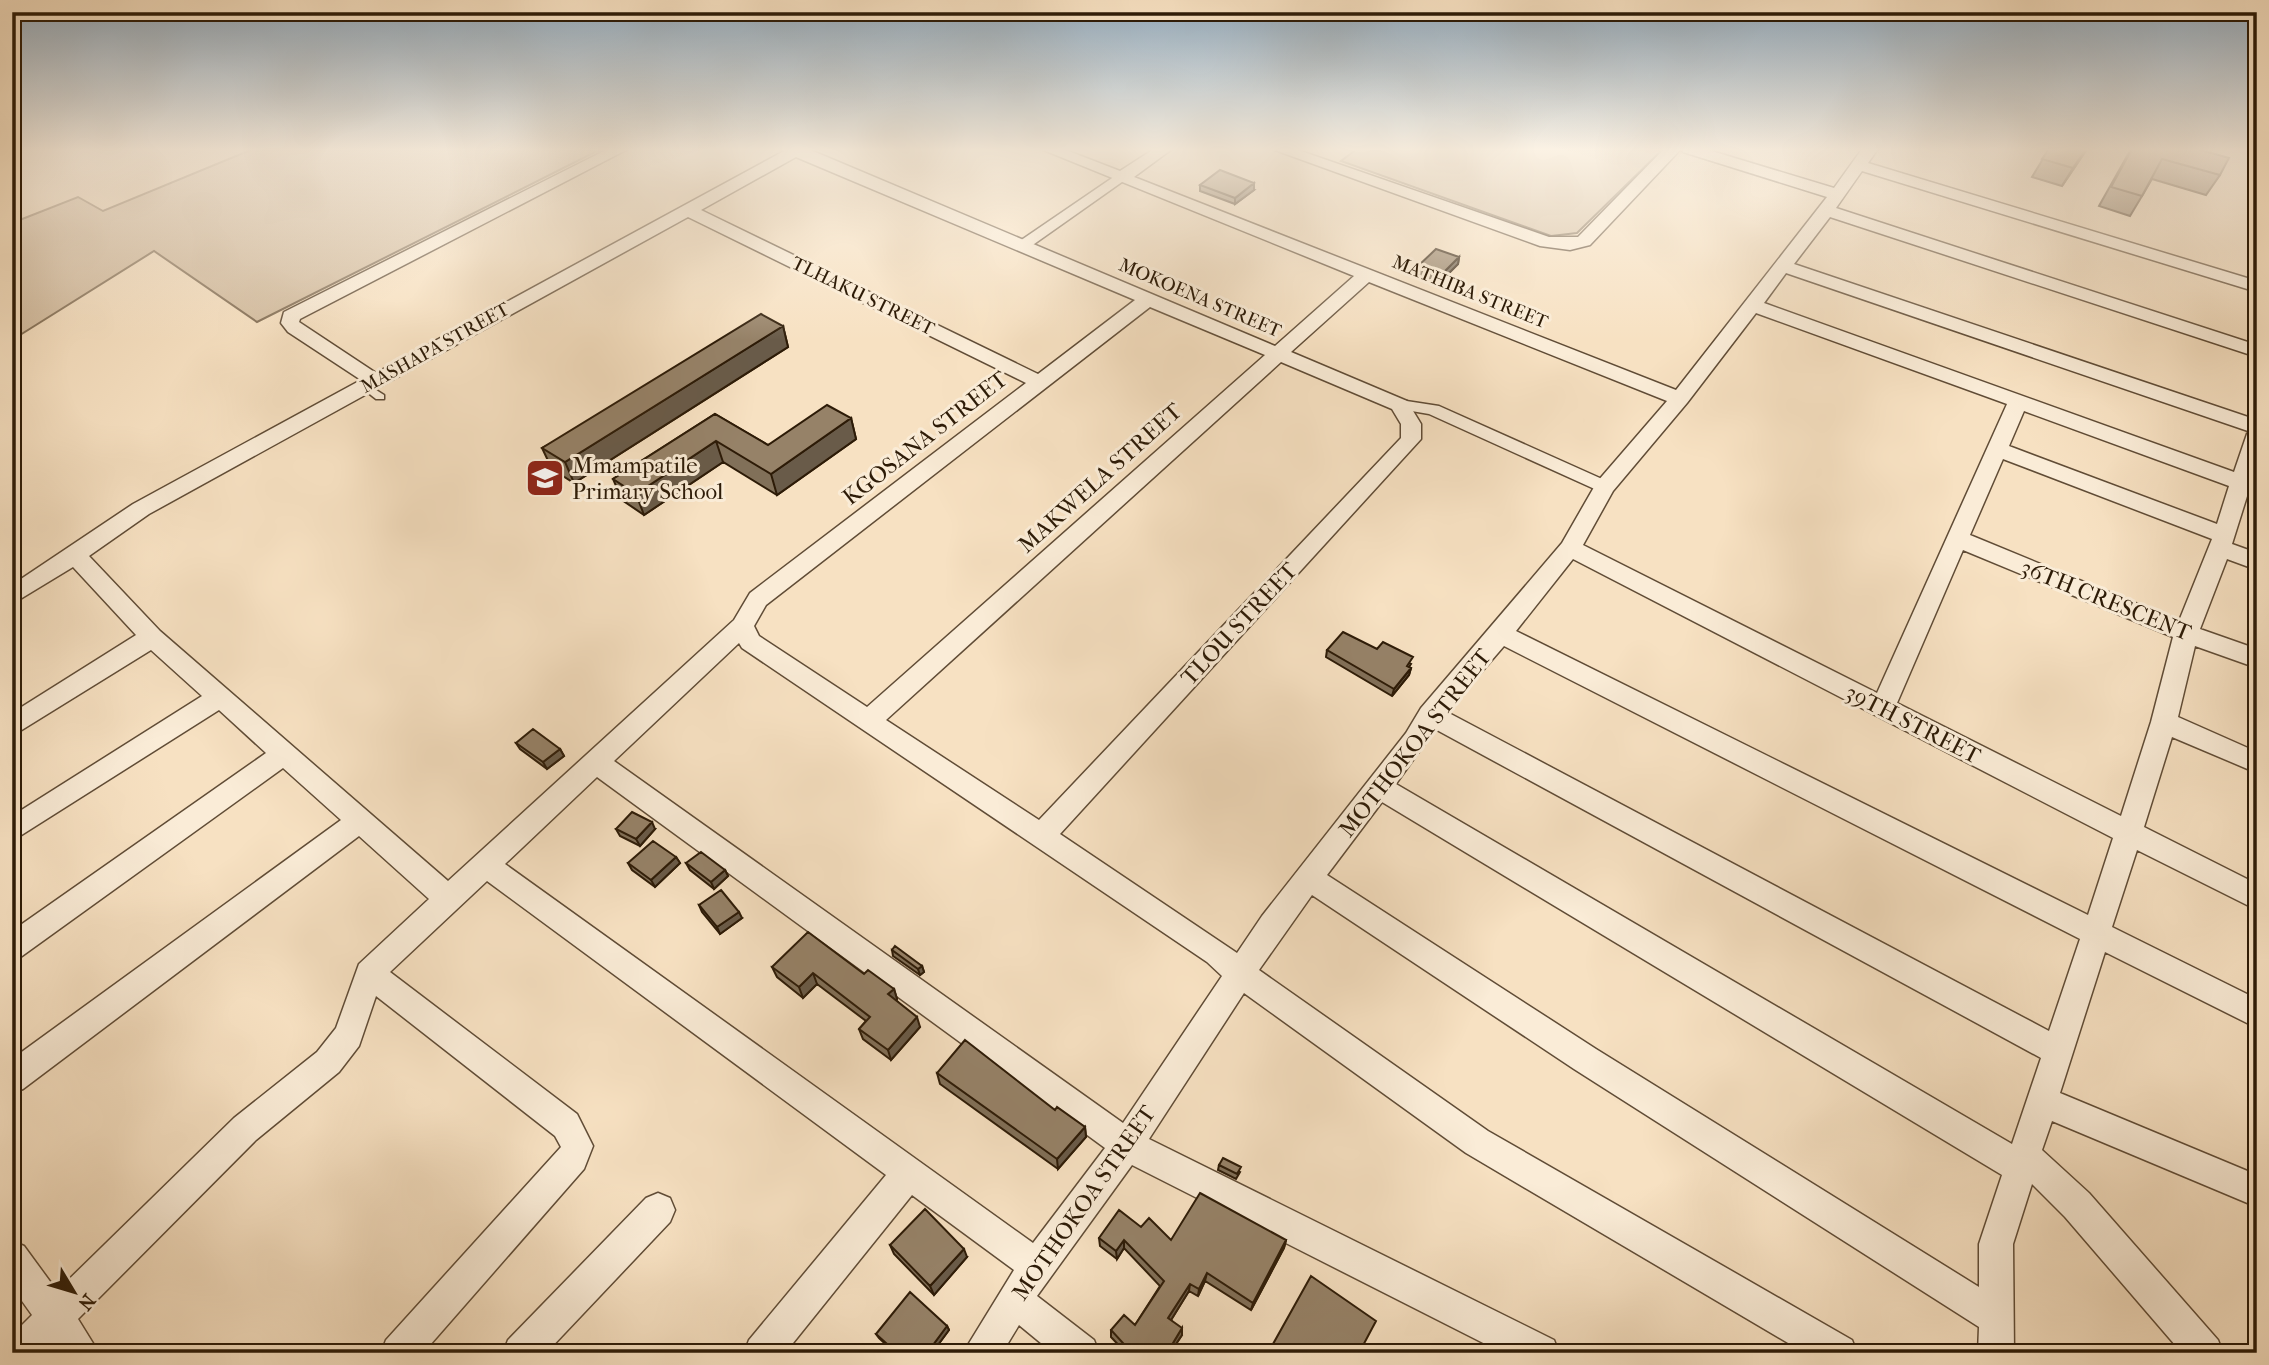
<svg xmlns="http://www.w3.org/2000/svg" width="2269" height="1365" font-family="'IM FELL French Canon',serif">
<style>
.green{fill:#d5bfa2;stroke:#816d54;stroke-width:2}
.lines{fill:none;stroke-linecap:round;stroke-linejoin:round}
.service-casing{stroke:#604c36;stroke-width:3}
.pedestrian-casing{stroke:#604c36;stroke-width:3}
.minor-casing{stroke:#604c36;stroke-width:3}
.service{fill:#faecd7;fill-rule:evenodd}
.pedestrian{fill:#faecd7;fill-rule:evenodd}
.minor{fill:#faecd7;fill-rule:evenodd}
.wall{fill:#817059;stroke:#2d1b07;stroke-width:2}
.shaded-wall{fill:#695b49;stroke:#2d1b07;stroke-width:2}
.building{fill:#968268;stroke:#2d1b07;stroke-width:2}
.labels{text-anchor:middle;dominant-baseline:central;stroke-width:6;stroke-linejoin:round;paint-order:stroke}
.far-street-label{font-size:19px;fill:#2d1b07;stroke:#faecd7}
.street-label{font-size:23px;fill:#2d1b07;stroke:#faecd7}
.poi-label{font-size:23px;fill:#2d1b07;stroke:#faecd7;text-anchor:start}
</style>
<rect width="100%" height="100%" fill="#f7e1c2"/>
<filter id="stains"><feTurbulence type="fractalNoise" baseFrequency=".00286" numOctaves="4"/><feColorMatrix values="0 0 0 0 .2 0 0 0 0 .09 0 0 0 0 .02 0 0 0 .5 -.17"/></filter>
<radialGradient id="worn" r=".72"><stop offset=".6" stop-color="#630" stop-opacity="0"/><stop offset="1" stop-color="#630" stop-opacity=".3"/></radialGradient>
<path class="green" d="M253,149H601L257,322L154,251L12,340V223L78,197L103,211Z
M1357,149H1663L1577,233L1551,236L1341,161Z"/>
<g class="lines">
<g class="service-casing">
<path id="service" d="M365,383L384,395V399H376L362,388V384Z"/>
</g>
<g class="pedestrian-casing">
<path id="pedestrian" d="M1118,174L1129,177L1027,249H1017V243Z
M1400,400L1439,406L1611,483L1613,487L1611,491H1599L1429,414L1394,408L1392,405Z"/>
</g>
<g class="minor-casing">
<path id="minor" d="M608,149H628L300,319L299,322L376,373L784,151L782,149H808L1275,346L1354,276L1041,149H1063L1120,171L1154,149H1172L1134,177L1676,390L1827,197L1683,152L1681,149H1705L1834,188L1862,149H1878L1868,163L2257,281V292L1862,171L1836,208L2257,345V357L1830,217L1794,264L2257,420V466L2253,479L2257,481V495L2248,493L2232,544L2257,553V570L2227,559L2200,629L2257,649V668L2195,646L2178,717L2257,752V773L2172,737L2144,827L2257,884V910L2137,850L2112,927L2257,999V1028L2105,952L2060,1093L2257,1175V1207L2052,1121L2042,1150L2089,1193L2218,1340L2223,1353H2182L2065,1217L2032,1184L2013,1244L2014,1353H1978L1979,1327L1574,1069L1312,895L1259,970L1488,1131L1852,1340L1857,1353H1805L1466,1153L1244,993L1149,1139L1554,1340L1559,1353H1503L1132,1165L1037,1296L1094,1340L1099,1353H1053L1019,1325L1002,1353H963L1014,1270L912,1195L785,1353H744L749,1340L886,1175L487,881L390,972L577,1114L593,1146L584,1169L423,1353H381L386,1340L561,1147L555,1136L376,996L359,1046L339,1072L256,1140L78,1319L99,1353H59L53,1344L44,1353H12V1335L32,1315L12,1287V1241L24,1246L57,1291L234,1118L317,1052L336,1028L359,964L429,899L359,836L23,1089L12,1093V1059L341,820L283,768L22,956L12,960V931L266,753L219,710L12,841V816L202,696L151,650L12,736V713L136,635L73,567L12,604V585L133,504L361,380L288,332L281,323L284,312ZM796,157L1135,300L1038,374L701,210ZM688,217L1026,383L750,593L734,620L448,881L160,631L89,556L149,514ZM1786,273L2248,431L2234,472L1764,303ZM1369,282L1667,401L1597,482L1562,543L1421,708L1406,733L1262,916L1237,953L1060,834L1421,439V424L1407,401L1291,352ZM1150,307L1265,355L867,707L759,636L754,626L766,605ZM1756,313L2007,404L1877,693L1583,545L1613,491L1687,403ZM1281,362L1392,409L1401,424V438L1039,820L886,720ZM2024,411L2229,486L2217,524L2009,446ZM2003,459L2212,539L2179,621L1970,535ZM1963,550L2173,637L2151,722L2121,816L1897,703ZM1573,559L2113,838L2088,915L1516,631ZM739,643L742,648L1207,962L1222,976L1123,1123L614,761ZM1504,646L2080,939L2049,1031L1447,712ZM1435,729L2041,1058L2012,1144L1396,784ZM597,777L1105,1148L1033,1243L505,864ZM1382,802L2002,1175L1979,1244V1287L1596,1049L1327,875Z
M1272,149H1295L1549,237H1578L1664,149H1681L1590,245L1570,250L1540,246Z
M658,1193L670,1198L675,1210L670,1222L546,1353H503L508,1340L646,1198Z"/>
</g>
<use href="#service" class="service"/>
<use href="#pedestrian" class="pedestrian"/>
<use href="#minor" class="minor"/>
</g>
<path class="wall" d="M2049,149H2087L2062,186L2032,177Z
M2131,149H2197L2220,175L2206,195L2152,179L2142,196L2130,216L2099,206Z
M1200,185L1254,190L1235,204L1200,191Z
M1459,257L1458,264L1438,284L1415,275L1416,268Z
M783,326L788,347L574,483L552,469L542,448Z
M715,414L768,445L851,418L856,439L777,495L723,462L644,515L622,500L613,479Z
M1377,649L1411,664L1409,667L1411,668L1409,675L1392,696L1326,657L1327,650Z
M516,743L560,749L564,756L547,769L520,749Z
M616,829H655L640,846L620,836Z
M676,857L680,863L655,887L632,870L628,863Z
M686,863L725,870L728,876L714,889L690,870Z
M699,905L742,918L720,934L702,912Z
M892,950L922,966L924,972L920,975L893,956Z
M772,967L864,974L894,989L897,999L896,1000L920,1027L891,1060L863,1039L859,1029L866,1021L817,984L803,998L777,977Z
M937,1073L1055,1110L1085,1127L1086,1137L1058,1169L940,1084Z
M1219,1165L1240,1172L1236,1179L1218,1170Z
M1141,1227L1171,1240H1286L1284,1248L1251,1310L1205,1281L1198,1296L1189,1291L1171,1320L1182,1335L1170,1353H1126L1111,1337V1330L1135,1325L1160,1286L1124,1248L1117,1259L1100,1246L1099,1238Z
M890,1245L967,1257L934,1295L894,1254Z
M947,1326L949,1330L932,1353H895L879,1338L876,1334Z"/>
<path class="shaded-wall" d="M2086,149H2087L2062,186L2073,168Z
M1254,183V190L1235,204V198Z
M1459,257L1458,264L1438,284L1439,277Z
M783,326L788,347L574,483L565,462Z
M851,418L856,439L777,495L771,474Z
M716,441L723,462L644,515L636,494Z
M1411,668L1409,675L1392,696L1394,689Z
M560,749L564,756L547,769L543,762Z
M652,822L655,829L640,846L636,839Z
M676,857L680,863L655,887L651,880Z
M725,870L728,876L714,889L711,882Z
M739,912L742,918L720,934L717,927Z
M922,966L924,972L920,975L918,969Z
M813,973L817,984L803,998L799,987Z
M894,989L897,999L892,1005L888,994Z
M917,1017L920,1027L891,1060L888,1050Z
M1085,1127L1086,1137L1058,1169L1057,1159Z
M1124,1240V1248L1117,1259L1116,1251Z
M1286,1240L1284,1248L1251,1310L1253,1303Z
M964,1249L967,1257L934,1295L930,1286Z
M1207,1273L1205,1281L1198,1296L1199,1289Z
M1190,1284L1189,1291L1168,1325V1318Z
M947,1326L949,1330L932,1353H927Z
M1182,1328V1335L1170,1353H1167Z"/>
<path class="building" d="M2049,149H2086L2073,168L2042,159Z
M2132,149H2197L2229,158L2220,175L2162,159L2142,196L2111,187Z
M1220,170L1254,183L1235,198L1200,185Z
M1436,249L1459,257L1439,277L1416,268Z
M761,314L783,326L565,462L542,448Z
M827,405L851,418L771,474L716,441L636,494L613,479L715,414L768,445Z
M1343,632L1377,649L1383,642L1413,657L1407,666L1411,668L1394,689L1327,650Z
M533,729L560,749L543,762L516,743Z
M632,812L652,822L636,839L616,829Z
M653,841L676,857L651,880L628,863Z
M701,852L725,870L711,882L686,863Z
M721,890L739,912L717,927L699,905Z
M808,932L864,974L868,970L894,989L888,994L917,1017L888,1050L859,1029L870,1017L813,973L799,987L772,967Z
M895,946L922,966L918,969L892,950Z
M965,1040L1055,1110L1057,1107L1085,1127L1057,1159L937,1073Z
M1223,1158L1241,1167L1237,1174L1219,1165Z
M1200,1193L1286,1240L1253,1303L1207,1273L1199,1289L1190,1284L1168,1318L1182,1328L1167,1353H1132L1111,1330L1124,1315L1135,1325L1164,1281L1124,1240L1116,1251L1099,1238L1119,1210L1141,1227L1149,1218L1171,1240Z
M925,1209L964,1249L930,1286L890,1245Z
M1311,1276L1376,1321L1359,1353H1268Z
M910,1292L947,1326L927,1353H897L876,1334Z
M1480,1345L1494,1353H1478Z
M1013,1346L1021,1353H1009Z
M1049,1347L1054,1353H1044Z"/>
<linearGradient id="sky" x2="0" y2="1"><stop stop-color="#92abbf"/><stop offset="0.44" stop-color="#fbf2e4"/><stop offset="1" stop-color="#fbf2e4" stop-opacity="0"/></linearGradient>
<rect width="2269" height="340" fill="url(#sky)"/>
<defs>
<g id="school-square" transform="scale(2.0125)"><rect x="-9" y="-9" width="18" height="18" rx="4" fill="#8f2418" stroke="#faecd7"/><path d="M0-5L7-2L0 1L-7-2ZM-4 1L0 2.5L4 1V4Q0 6-4 4Z" fill="#fff"/></g>
</defs>
<g fill-rule="evenodd">
<use href="#school-square" x="545" y="478"/>
</g>
<g class="labels">
<g class="far-street-label">
<text transform="translate(1470 292) rotate(22)">MATHIBA STREET</text>
<text transform="translate(863 296) rotate(26)">TLHAKU STREET</text>
<text transform="translate(1200 298) rotate(23)">MOKOENA STREET</text>
<text transform="translate(435 348) rotate(-29)">MASHAPA STREET</text>
</g>
<g class="street-label">
<text transform="translate(925 438) rotate(-38)">KGOSANA STREET</text>
<text transform="translate(1100 478) rotate(-42)">MAKWELA STREET</text>
<text transform="translate(2106 600) rotate(22)">36TH CRESCENT</text>
<text transform="translate(1239 624) rotate(-47)">TLOU STREET</text>
<text transform="translate(1913 724) rotate(27)">39TH STREET</text>
<text transform="translate(1415 743) rotate(-52)">MOTHOKOA STREET</text>
<text transform="translate(1084 1203) rotate(-55)">MOTHOKOA STREET</text>
</g>
<g class="poi-label">
<text x="572" y="465">Mmampatile<tspan x="572" dy="26">Primary School</tspan></text>
</g>
</g>
<rect width="2269" height="1365" fill="none" stroke="#f7e1c2" stroke-width="42"/>
<rect x="14" y="14" width="2241" height="1337" fill="none" stroke="#2d1b07" stroke-width="3.5"/>
<rect x="21" y="21" width="2227" height="1323" fill="none" stroke="#2d1b07" stroke-width="2"/>
<g transform="translate(74 1292) rotate(128)" stroke="#faecd7" stroke-width="5" paint-order="stroke">
<path d="M0-5L12 26L0 18L-12 26Z" fill="#2d1b07"/>
<text y="-10" font-size="19" font-weight="bold" text-anchor="middle" fill="#2d1b07">N</text>
</g>
<rect width="100%" height="100%" filter="url(#stains)"/>
<rect width="100%" height="100%" fill="url(#worn)"/>
</svg>
